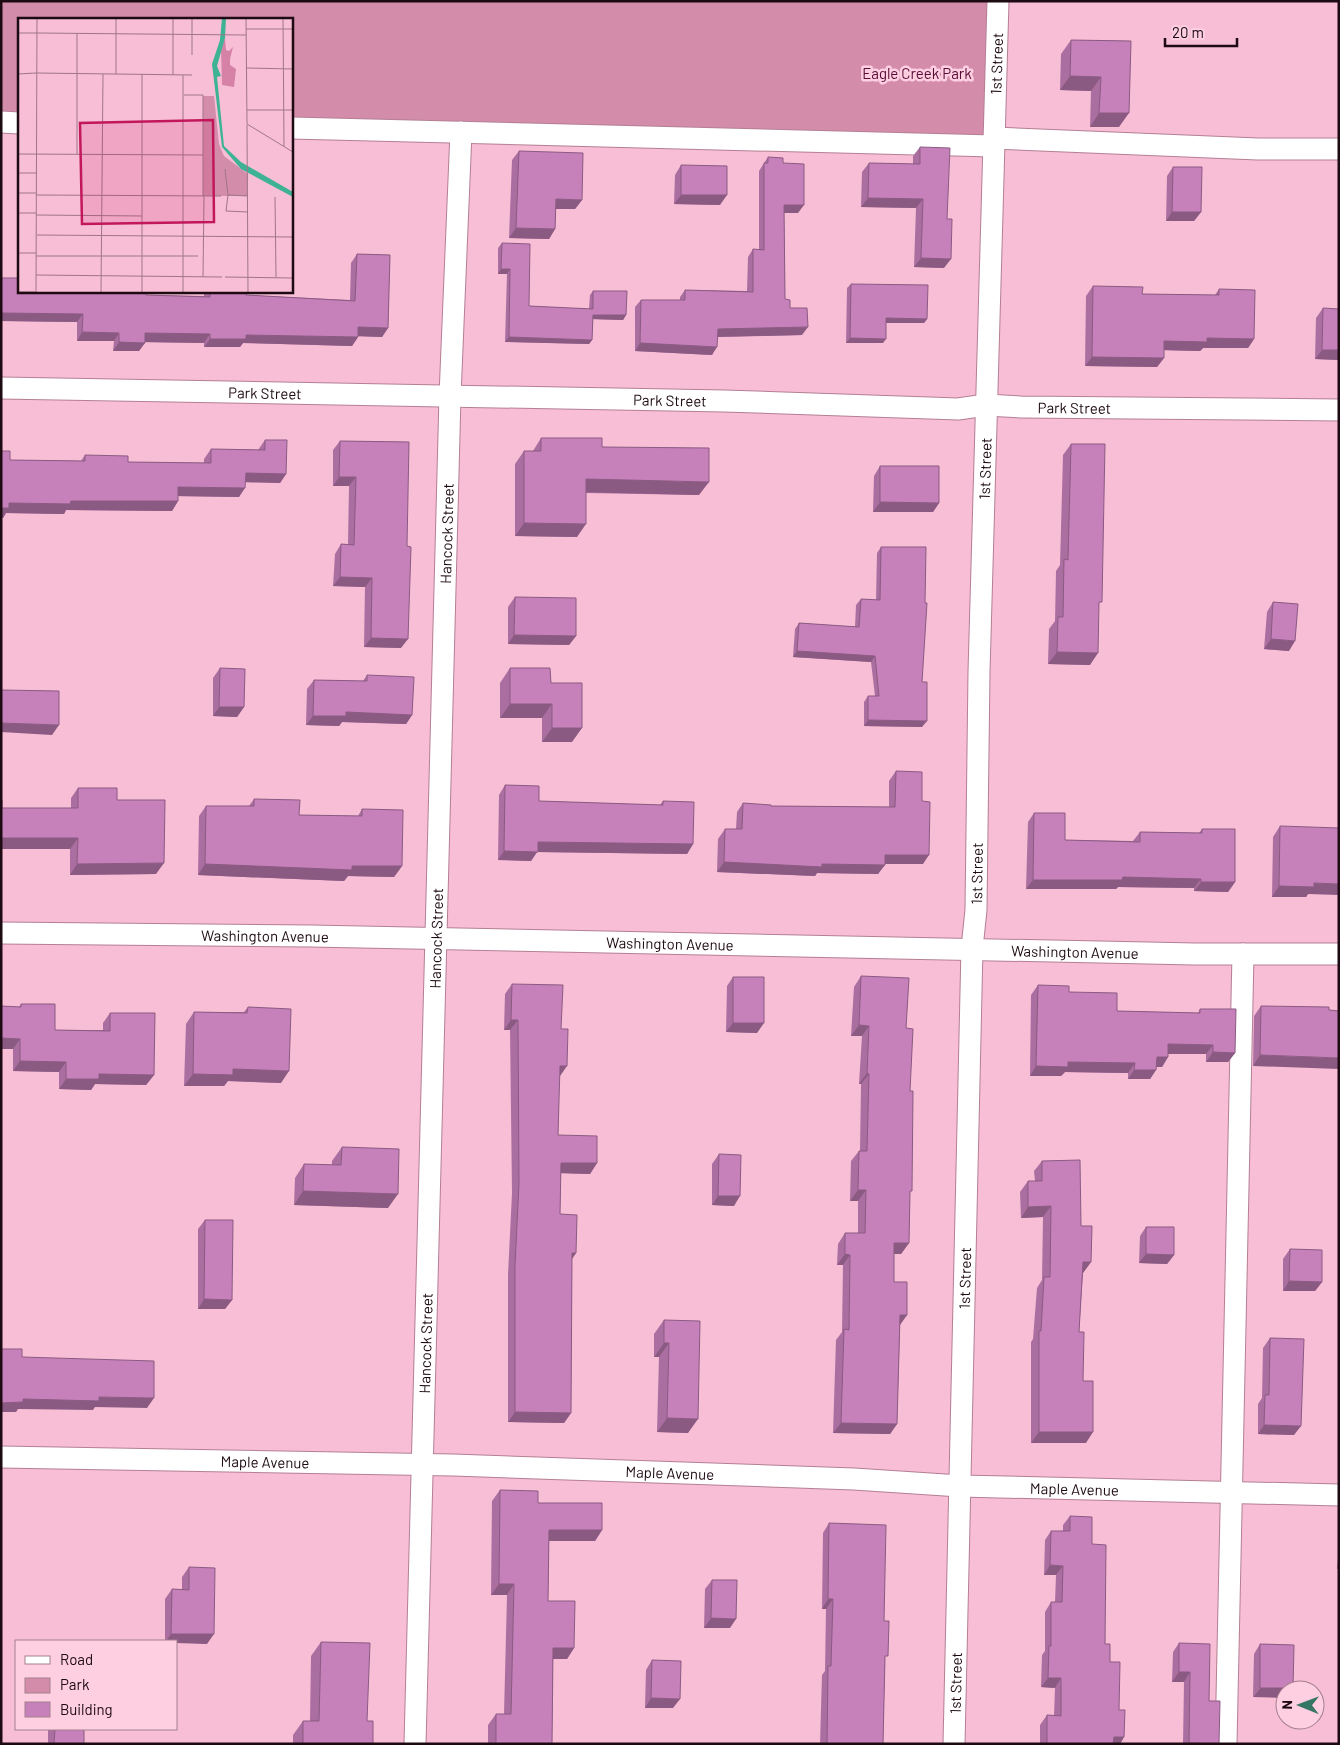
<svg xmlns="http://www.w3.org/2000/svg" width="1340" height="1745" font-family="Barlow,sans-serif">
<style>
.green{fill:#d48cab}
.lines{fill:none;stroke-linecap:round;stroke-linejoin:round}
.minor-casing{stroke:#b47f95;stroke-width:23}
.minor{stroke:#fff;stroke-width:21}
.wall{fill:#aa6fa0}
.shaded-wall{fill:#8b5a82}
.building{fill:#c681ba;stroke:#8b5a82}
.labels{text-anchor:middle;dominant-baseline:central;stroke-width:5;stroke-linejoin:round;paint-order:stroke}
.street-label{font-size:15px;fill:#1d0a13;stroke:#fecfe1}
.park-label{font-size:15px;fill:#580b35;stroke:#fecfe1}
.inset-road{fill:none;stroke:#a07687;stroke-width:1}
.view{fill:#c2185b;fill-opacity:0.15;stroke:#c2185b;stroke-width:2.5}
.inset-edge{fill:none;stroke:#1d0a13;stroke-width:2.5}
</style>
<rect width="100%" height="100%" fill="#f7bed5"/>
<path class="green" d="M1,1H998L994,138L291,130V19H19V124H1Z"/>
<g class="lines">
<g class="minor-casing">
<g id="minor">
<path d="M1,122L19,123"/>
<path d="M291,128L993,146"/>
<path d="M994,138L1258,149H1339"/>
<path id="s1" d="M1,388L724,401L958,409L986,405L1021,407L1339,410"/>
<path id="s2" d="M1,933L311,936L1195,954H1339"/>
<path id="s3" d="M1,1457L453,1465L854,1479L960,1486L1339,1495"/>
<path id="s4" d="M415,1744L450,396L461,132"/>
<path id="s5" d="M954,1744L972,948L976,910L979,672L998,1"/>
<path d="M1226,1744L1243,954"/>
</g>
</g>
<use href="#minor" class="minor"/>
</g>
<path class="wall" d="M1071,40L1131,41L1119,127H1090L1091,91L1060,90L1061,54Z
M920,147L944,268L914,267L916,208L861,207L862,172L869,163L913,164V156Z
M519,151L582,200L575,209H556L555,229L549,239L509,238L512,160Z
M768,157L783,163L798,213H784L785,299L802,335L718,337L712,355L635,351V307L641,300H680V297L685,290L747,291L748,257L753,249L759,250V171Z
M681,165L720,205L674,204L675,175Z
M1173,167L1201,212L1194,221H1166L1167,176Z
M502,243L529,306L589,309L590,295L593,291L626,315L623,320L593,319L592,340L589,344L505,342L507,274H498V248Z
M357,254L390,255L388,328L382,337L358,336V337L352,346L243,343L240,347H204V343L145,342L139,351H113L114,341H77V322L1,321V278H18L19,277V291L146,292V295L204,296V291H246V295L350,300L351,263Z
M851,284L927,319L924,323H886L883,343H846L847,288Z
M1093,286L1142,294L1215,295L1219,289L1254,339L1248,348H1203L1200,351L1164,350V358L1157,367L1085,366L1086,296Z
M1323,308L1339,360L1315,359L1316,318Z
M541,438L602,447L699,495L586,493L577,537L515,536V464L524,451H533Z
M265,440L286,474L280,483L245,482L239,497L178,496V501L172,511L66,510L64,514L6,513L3,518L10,460L81,461L85,455L128,462L204,463V459L211,449L258,450Z
M340,441L409,442L401,648L364,647L365,587L333,586L335,554L341,544H348L349,486H333V450Z
M1071,444L1099,605L1090,665L1048,664L1049,629L1055,621L1056,571L1060,565L1063,455Z
M880,466L939,503L933,512H873L874,476Z
M881,547L922,682V727L864,726V702L868,696H875L871,662L793,657L795,629L799,623L855,627L856,605L861,599L876,600L877,553Z
M515,597L576,636L569,645L508,644V607Z
M1273,602L1289,651L1264,649L1267,612Z
M220,668L244,707L237,717L213,716V678Z
M510,668L551,683L572,742H542V718H500V683Z
M367,675L412,715L406,724L342,722L339,726L306,725L307,689L314,680L363,681Z
M896,771L923,864H885L878,874L817,873L815,876L717,872L718,839L725,829H736L737,812L743,803L771,806L889,807V781Z
M505,785L539,801L660,805L663,801L693,844L687,854L537,852L531,861L498,860L499,795Z
M78,788L117,800L156,874L70,875V849H1L2,808H71V798Z
M254,799L299,815L358,816L362,809L402,866L394,877L348,876L344,881L198,875L199,816L206,806H249Z
M1034,813L1065,840L1133,841L1140,832L1199,833L1202,829L1235,882L1228,892L1194,891V888L1118,887L1116,889H1026L1028,822Z
M1280,826L1308,894L1306,897H1272L1273,837Z
M861,976L906,1028L910,1091L909,1243L901,1254H894V1282L907,1315L900,1325L897,1424L890,1434L833,1433L836,1340L842,1332L843,1265H837L838,1244L845,1233H858V1201H850L851,1161L859,1151H860L861,1084H859L862,1036H851L854,987Z
M733,977L757,1033L726,1032L727,986Z
M512,984L559,1076L558,1135L597,1163L590,1174L561,1173L560,1214L576,1253L572,1259L571,1413L564,1423L508,1422V1275L512,1193L510,1030H504L505,994Z
M1038,985L1069,992L1117,1011L1198,1013L1200,1009L1235,1053L1228,1062H1206V1054H1168V1057L1162,1067H1156V1070L1150,1079H1128V1073L1065,1072L1061,1076H1030L1031,995Z
M21,1004L55,1030H103V1023L110,1013L154,1075L146,1085L95,1084L91,1090L59,1089V1072L13,1071V1049H1V1006L19,1007Z
M1261,1006L1329,1010L1253,1066L1254,1016Z
M248,1007L281,1083L228,1081L224,1086H184L186,1024L194,1012H244Z
M342,1147L388,1208L294,1205L295,1178L304,1164L332,1165V1161Z
M719,1154L734,1206L712,1205V1164Z
M1042,1161L1081,1226L1091,1262L1083,1273L1079,1332L1083,1381L1086,1443H1031V1342L1033,1339L1037,1288L1042,1280L1043,1217L1021,1218L1020,1192L1028,1181H1035L1034,1171Z
M205,1220L232,1300L225,1309H198V1229Z
M1146,1227L1174,1255L1167,1264L1139,1263L1140,1236Z
M1290,1249L1322,1282L1315,1291H1283V1259Z
M664,1320L688,1433L657,1432L659,1357H654V1334Z
M1270,1338L1294,1435L1258,1434V1404L1262,1398L1263,1348Z
M500,1490L538,1503L602,1530L595,1541H549L548,1601L574,1648L567,1659H553L552,1744H488V1725L496,1714H504L507,1595H491L492,1501Z
M1070,1516L1092,1544L1105,1644L1110,1662L1124,1737L1120,1744H1040V1725L1047,1715L1054,1716L1055,1688L1041,1687L1042,1655L1045,1651V1612L1051,1602H1055L1056,1575H1044L1045,1540L1051,1531H1063V1525Z
M829,1523L884,1621L885,1661L883,1744H820L822,1675L825,1671L826,1609H822L823,1533Z
M1339,1547V1569H1337Z
M189,1567L207,1644L176,1641H165V1599L172,1589L182,1590V1577Z
M712,1580L730,1628H704L705,1589Z
M321,1642L367,1721L373,1744H293V1735L303,1721H310L311,1656Z
M1179,1643L1209,1701L1219,1744H1183L1184,1682H1172L1173,1652Z
M1260,1644L1294,1645L1253,1697L1254,1654Z
M652,1660L673,1708H645L646,1670Z
M48,1729H84V1744H48Z"/>
<path class="shaded-wall" d="M1070,76L1101,77L1091,91L1060,90Z
M1099,113H1129L1119,127H1090Z
M681,195H727L720,205L674,204Z
M868,198L923,199L916,208L861,207Z
M556,199L582,200L575,209H549Z
M784,205H804L798,213H779Z
M1172,212H1201L1194,221H1166Z
M516,228L555,229L549,239L509,238Z
M921,258L951,259L944,268L914,267Z
M501,269H510L507,274H498Z
M1,313L83,314L77,322L1,321Z
M593,315H626L623,320L589,319Z
M886,318L927,319L924,323H883Z
M358,327L388,328L382,337L352,336Z
M808,327L802,335L713,337L718,329Z
M82,332L119,333L114,341H77Z
M145,333L210,334L204,343L139,342Z
M246,335L358,337L352,346L243,343L240,347H204L210,339Z
M509,337L592,340L589,344L505,342Z
M850,338L886,339L883,343H846Z
M1207,338L1254,339L1248,348H1203L1200,351L1157,350L1164,341Z
M119,342L145,343L139,351H113Z
M640,343L717,347L712,355L635,351Z
M1322,350H1339V360L1315,359Z
M1092,357L1164,358L1157,367L1085,366Z
M246,473L286,474L280,483L239,482Z
M339,477H356L349,486H333Z
M586,479L709,482L699,495L577,492Z
M178,487L245,488L239,497L172,496Z
M71,501H178L172,511L66,510L64,514L6,513L3,518H1V508L9,503Z
M880,502L939,503L933,512H873Z
M524,523L586,524L577,537L515,536Z
M340,577L372,578L365,587L333,586Z
M514,635L576,636L569,645L508,644Z
M371,638L408,639L401,648L364,647Z
M1271,639L1295,641L1289,651L1264,649Z
M797,651L875,656L871,662L793,657Z
M1057,652L1098,653L1090,665L1048,664Z
M510,704H552L542,718H500Z
M219,707H244L237,717L213,716Z
M346,712L412,715L406,724L342,722L339,726L306,725L313,716Z
M868,720L927,721L922,727L864,726Z
M1,723L59,725L52,735L1,732Z
M552,728H582L572,742H542Z
M2,838H78L70,849H1Z
M538,842L693,844L687,854L537,852L531,861L498,860L504,851Z
M885,855H929L923,864H878Z
M724,862L822,864L885,865L878,874L817,873L815,876L717,872Z
M164,863L156,874L70,875L77,864Z
M205,864L352,866H402L394,877L348,876L344,881L198,875Z
M1123,877L1201,879L1194,888L1118,887L1116,889H1026L1033,880Z
M1201,882H1235L1228,892L1194,891Z
M1314,883L1339,884V895L1308,894L1306,897H1272L1279,886Z
M511,1020H518L510,1030H504Z
M733,1023H764L757,1033L726,1032Z
M859,1025L869,1026L862,1036H851Z
M1,1038L20,1039L13,1049H1Z
M1168,1044L1213,1045L1206,1054H1162Z
M1213,1052L1235,1053L1228,1062H1206Z
M1260,1055L1339,1058V1069L1253,1066Z
M1157,1057H1168L1162,1067H1150Z
M20,1061L66,1062L59,1072L13,1071Z
M1068,1062L1135,1063L1128,1073L1065,1072L1061,1076H1030L1036,1066Z
M560,1066H567L560,1076Z
M233,1069L289,1071L281,1083L228,1081L224,1086H184L193,1074Z
M1134,1070H1156L1150,1079H1128Z
M867,1073L869,1074L861,1084H859Z
M99,1074L154,1075L146,1085L95,1084L91,1090L59,1089L66,1079Z
M561,1163H597L590,1174L554,1173Z
M858,1190H866L858,1201H850Z
M303,1191L398,1194L388,1208L294,1205Z
M718,1196H740L734,1206L712,1205Z
M1051,1206L1043,1217L1021,1218L1028,1207Z
M894,1243H909L901,1254H887Z
M572,1253H576L569,1263Z
M845,1254L850,1255L843,1265H837Z
M1146,1254L1174,1255L1167,1264L1139,1263Z
M1083,1262H1091L1083,1273H1076Z
M1289,1281L1322,1282L1315,1291H1283Z
M204,1299L232,1300L225,1309H198Z
M900,1315H907L899,1326Z
M664,1343H669L659,1357H654Z
M99,1397L154,1398L147,1408L95,1407L93,1410L18,1409L16,1412H1V1403L23,1399Z
M515,1412L571,1413L564,1423L508,1422Z
M667,1418L698,1419L688,1433L657,1432Z
M841,1423L897,1424L890,1434L833,1433Z
M1264,1425L1301,1426L1294,1435L1258,1434Z
M1039,1432H1093L1086,1443H1031Z
M549,1530H602L595,1541H542Z
M1050,1565L1063,1566L1056,1575H1044Z
M499,1584H514L507,1595H491Z
M828,1599H833L826,1609H822Z
M711,1618L736,1619L730,1628H704Z
M171,1634H214L207,1644L176,1643V1641H166Z
M553,1648H574L567,1659H545Z
M1179,1672H1190L1184,1682H1172Z
M1048,1678H1061L1055,1688L1041,1687Z
M1260,1688H1293L1292,1690H1285V1698L1253,1697Z
M651,1698L680,1699L673,1708H645Z
M1114,1737H1124L1120,1744H1109Z"/>
<path class="building" d="M1071,40L1131,41L1129,113H1099L1101,77L1070,76Z
M920,147L950,148L947,219H952L951,259L921,258L923,199L868,198L869,163L920,164Z
M519,151L583,153L582,200L556,199L555,229L516,228Z
M768,157L783,158V163L804,164V205H784L785,299L790,300V308H807L808,327L718,329L717,347L640,343L641,300H685V290L753,292V249L764,250V163H768Z
M681,165L727,166V195H681Z
M1173,167H1202L1201,212H1172Z
M502,243L530,244L529,306L593,309V291H627L626,315H593L592,340L509,337L510,269H501Z
M357,254L390,255L388,328L358,327V337L246,335V339H210V334L145,333V343L119,342V333L82,332L83,314L1,313V278H19V291L146,292V295L210,297V291H246V295L355,301Z
M851,284L928,285L927,319L886,318V339L850,338Z
M1093,286L1143,287L1142,294L1219,295V289L1255,290L1254,339L1207,338V342L1164,341V358L1092,357Z
M1323,308L1339,309V350H1322Z
M541,438H602V447L709,448V482L586,479V524L524,523V451H541Z
M265,440H287L286,474L246,473L245,488L178,487V501H71L70,504L9,503V508H1V451H10V460L85,461V455L128,456V462L211,463V449L265,450Z
M340,441L409,442L407,546L411,547L408,639L371,638L372,578L340,577L341,544L354,545L356,477H339Z
M1071,444H1105L1102,602H1099L1098,653L1057,652L1058,617H1063L1064,559L1068,560Z
M880,466H939V503L880,502Z
M881,547H926L925,603H927L922,682H927V721L868,720V696H879L875,656L797,651L799,623L859,627L861,599L880,600Z
M515,597L576,598V636L514,635Z
M1273,602L1298,604L1295,641L1271,639Z
M220,668L245,669L244,707H219Z
M510,668H550L551,683H582V728H552V704H510Z
M367,675L414,677L412,715L346,712V716H313L314,680L367,681Z
M1,690L59,691V725L1,723Z
M896,771L922,772V801L930,802L929,855H885V865L822,864V867L724,862L725,829H742L743,803L771,805V806L895,807Z
M505,785L539,786V801L663,805V801L694,802L693,844L538,842V852L504,851Z
M78,788H117V800H165L164,863L77,864L78,838H2L1,862V800H2V808H78Z
M254,799L300,800L299,815L362,816V809L403,810L402,866H352V870L205,864L206,806H254Z
M1034,813H1065V840L1140,842V832L1202,833V829H1235V882H1201V879L1123,877L1122,880H1033Z
M1280,826L1339,828V884L1314,883V887L1279,886Z
M861,976L909,978L906,1028L913,1029L910,1091H913L912,1191H910L909,1243H894V1282H907V1315H900L897,1424L841,1423L844,1329L849,1330L850,1255L845,1254V1233H865L866,1190H858L859,1151H867L869,1074L867,1073L869,1026L859,1025Z
M733,977H764V1023H733Z
M512,984L563,985L561,1029H568L567,1066H560L558,1135L597,1136V1163H561L560,1214L577,1215L576,1253H572L571,1413L515,1412V1265L519,1183L518,1020H511Z
M1038,985L1069,986V992L1117,993V1011L1200,1013V1009H1236L1235,1053L1213,1052V1045L1168,1044V1057H1157L1156,1070H1134L1135,1063L1068,1062V1067L1036,1066Z
M21,1004H55V1030L110,1031V1013H155L154,1075L99,1074V1079H66V1062L20,1061V1039L1,1038V1006L21,1007Z
M1261,1006L1329,1007V1010L1339,1011V1058L1260,1055Z
M248,1007L291,1009L289,1071L233,1069V1075L193,1074L194,1012L247,1013Z
M342,1147L399,1149L398,1194L303,1191L304,1164L341,1165Z
M719,1154L741,1155L740,1196H718Z
M1080,1160L1081,1226H1092L1091,1262H1083L1079,1332H1084L1083,1381H1093V1432H1039V1331H1041L1044,1277H1050L1051,1206L1028,1207V1181H1042V1161Z
M205,1220H233L232,1300L204,1299Z
M1146,1227H1174V1255L1146,1254Z
M1290,1249L1322,1250V1282L1289,1281Z
M664,1320L700,1321L698,1419L667,1418L669,1343H664Z
M1270,1338L1304,1339L1301,1426L1264,1425L1265,1395H1269Z
M1,1349H22V1357L154,1361V1398L99,1397V1401L23,1399V1402L1,1403Z
M500,1490L538,1491V1503H602V1530H549L548,1601H575L574,1648H553L552,1744H496V1714H511L514,1584H499Z
M1070,1516L1092,1517V1544L1106,1545L1105,1644H1110V1662H1120L1119,1710H1125L1124,1737H1114L1113,1744H1047V1715L1061,1716V1678H1048L1049,1646H1051V1602H1062L1063,1566L1050,1565L1051,1531H1070Z
M829,1523L886,1525L884,1621H889L888,1656H885L883,1744H827L828,1666H831L833,1599H828Z
M189,1567L215,1568L214,1634H171L172,1589L189,1590Z
M712,1580H737L736,1619L711,1618Z
M321,1642L370,1643L367,1721H373V1744H303V1721H319Z
M1179,1643L1210,1644L1209,1701H1220L1219,1744L1189,1743L1190,1672H1179Z
M1260,1644L1294,1645L1293,1688H1260Z
M652,1660L681,1661L680,1699L651,1698Z
M55,1729H84V1744H54Z"/>
<g class="labels">
<g class="street-label">
<text stroke="none"><textPath href="#s5" startOffset="1681">1st Street</textPath></text>
<text stroke="none"><textPath href="#s1" startOffset="264">Park Street</textPath></text>
<text stroke="none"><textPath href="#s1" startOffset="669">Park Street</textPath></text>
<text stroke="none"><textPath href="#s1" startOffset="1074">Park Street</textPath></text>
<text stroke="none"><textPath href="#s5" startOffset="1276">1st Street</textPath></text>
<text stroke="none"><textPath href="#s4" startOffset="1211">Hancock Street</textPath></text>
<text stroke="none"><textPath href="#s5" startOffset="871">1st Street</textPath></text>
<text stroke="none"><textPath href="#s2" startOffset="264">Washington Avenue</textPath></text>
<text stroke="none"><textPath href="#s4" startOffset="806">Hancock Street</textPath></text>
<text stroke="none"><textPath href="#s2" startOffset="669">Washington Avenue</textPath></text>
<text stroke="none"><textPath href="#s2" startOffset="1074">Washington Avenue</textPath></text>
<text stroke="none"><textPath href="#s5" startOffset="466">1st Street</textPath></text>
<text stroke="none"><textPath href="#s4" startOffset="401">Hancock Street</textPath></text>
<text stroke="none"><textPath href="#s3" startOffset="264">Maple Avenue</textPath></text>
<text stroke="none"><textPath href="#s3" startOffset="669">Maple Avenue</textPath></text>
<text stroke="none"><textPath href="#s3" startOffset="1074">Maple Avenue</textPath></text>
<text stroke="none"><textPath href="#s5" startOffset="61">1st Street</textPath></text>
</g>
<g class="park-label">
<text x="917" y="73">Eagle Creek Park</text>
</g>
</g>
<g transform="translate(18 18)">
<rect width="275" height="275" fill="#f7bed5"/>
<path d="M185,78H196L201,126L206,138L230,156V178H185Z" fill="#d48cab"/>
<path d="M207,20L208,32L211,33L215,29L212,41V47L218,51L216,69L204,67L203,31Z" fill="#d681a6"/>
<path d="M204,0H208L207,20L199,48L203,58L199,59L206,128L223,144L275,174V179L223,151L204,129L194,46L202,22Z" fill="#3eb295"/>
<path class="inset-road" d="M98,0V56M228,0L229,106L275,134M265,0L266,128M228,11H275M0,15H19M19,15L228,17M174,37V1M229,50L275,51M18,55L174,57M0,56L18,55M155,57V0M166,77H185V178M229,92H275M229,107L230,275M0,136L185,137M59,136V15M207,151L210,177L208,193L230,194M0,155H19M0,175H18M19,177L203,178M210,177L230,178M257,179L258,259M0,195H18M18,197L124,198M19,217L275,219M0,235H18M18,238H180M18,257L204,259M185,259L186,178M207,259L275,260M0,274H18M18,275L19,0M83,275L85,56M124,275V56M165,275V57"/>
<path class="view" d="M195,102L196,204L64,206L62,105Z"/>
<rect width="275" height="275" class="inset-edge"/>
</g>
<rect width="1340" height="1745" fill="none" stroke="#1d0a13" stroke-width="5"/>
<rect x="15" y="1640" width="162" height="90" fill="#fecfe1" stroke="#a4808f"/>
<rect x="25" y="1656" width="25" height="8" fill="#ffffff" stroke="#a4808f"/>
<text x="60" y="1665" font-size="15" fill="#1d0a13">Road</text>
<rect x="25" y="1678" width="25" height="15" fill="#d48cab" stroke="#a4808f"/>
<text x="60" y="1690" font-size="15" fill="#1d0a13">Park</text>
<rect x="25" y="1702" width="25" height="15" fill="#c681ba" stroke="#a4808f"/>
<text x="60" y="1715" font-size="15" fill="#1d0a13">Building</text>
<g transform="translate(1300 1705) rotate(271)"><circle r="24" fill="#fecfe1" stroke="#a4808f"/>
<path d="M0-4L9 19L0 12L-9 19Z" fill="#367664"/>
<text y="-8" font-size="14" font-weight="bold" text-anchor="middle" fill="#1d0a13">N</text>
</g>
<path d="M1165 38v8h72v-8" fill="none" stroke="#1d0a13" stroke-width="2.5"/>
<text x="1172" y="38" font-size="15" fill="#1d0a13" stroke="#fecfe1" stroke-width="4" paint-order="stroke">20 m</text>
</svg>
